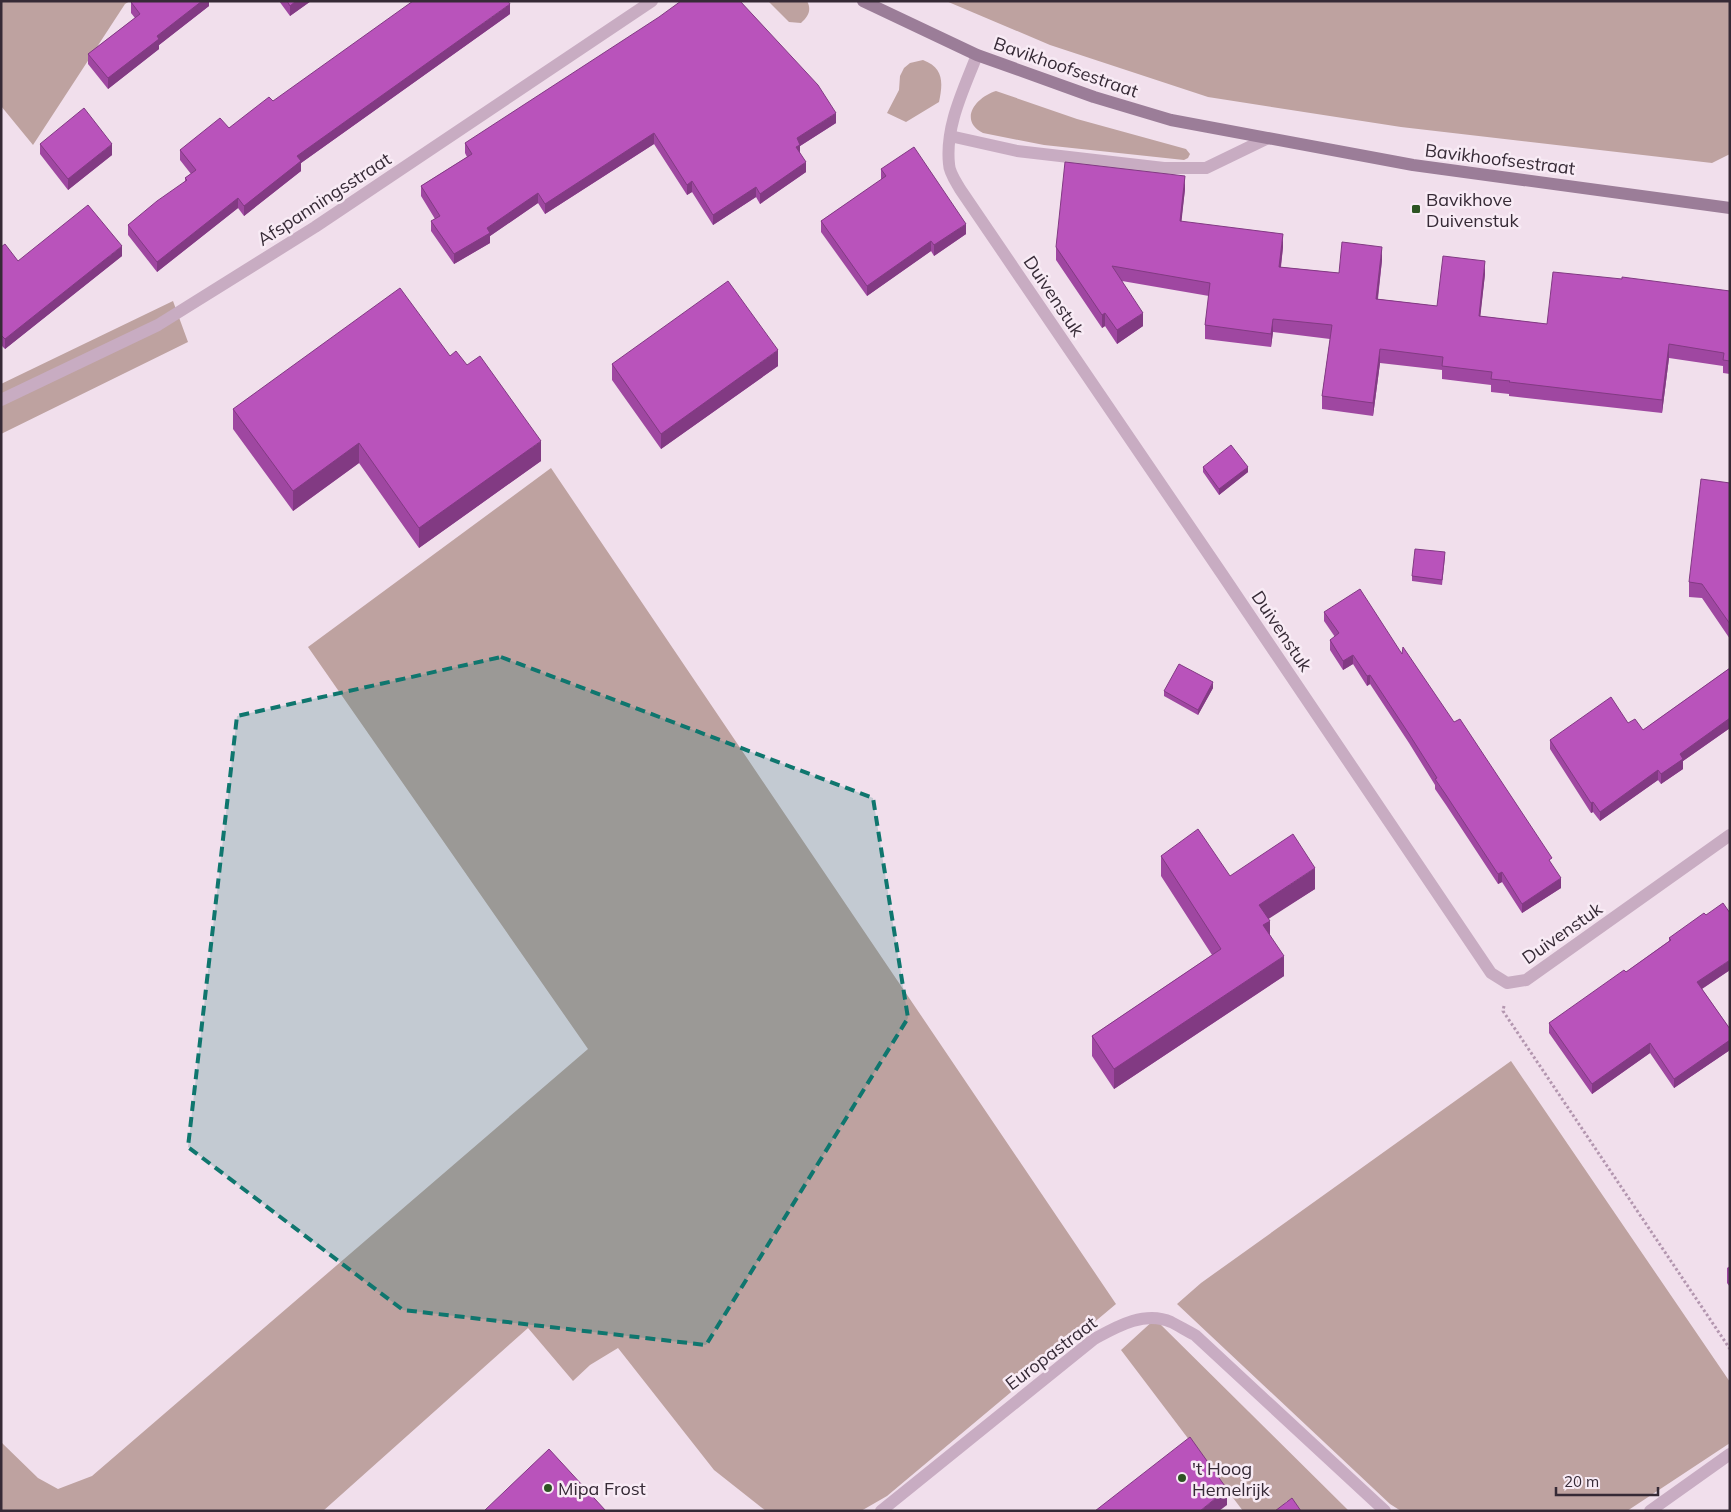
<svg xmlns="http://www.w3.org/2000/svg" width="1731" height="1512" font-family="Mulish,sans-serif">
<style>
.green{fill:#bea2a0}
.lines{fill:none;stroke-linecap:round;stroke-linejoin:round}
.path{stroke:#b396af;stroke-width:3;stroke-dasharray:2.5 2.5;stroke-linecap:butt}
.street{stroke:#c8acc2;stroke-width:12}
.secondary{stroke:#9b7d98;stroke-width:12}
.wall{fill:#9f47a1}
.shaded-wall{fill:#823a83}
.building{fill:#b953bb;stroke:#823a83}
.marked{fill:#0f766e;fill-opacity:0.2;stroke:#0f766e;stroke-width:4;stroke-dasharray:10 6;stroke-linejoin:round}
.poi-dot{fill:#2d5423;stroke:#f8ebf5;stroke-width:2}
.labels{text-anchor:middle;dominant-baseline:central;stroke-width:5;stroke-linejoin:round;paint-order:stroke}
.street-label{font-size:18px;fill:#362a36;stroke:#f8ebf5}
.poi-label{font-size:18px;fill:#362a36;stroke:#f8ebf5;text-anchor:start}
</style>
<rect width="100%" height="100%" fill="#f1dfec"/>
<path class="green" d="M1,1H130L125,4L33,145L1,106Z
M768,1H807C812,10 808,17 801,23L789,22Z
M946,1H1730V154L1712,163L1401,127L1208,97L1050,45Z
M923,60C944,68 943,83 939,102L906,122L887,113L899,90L900,76L904,68L910,63Z
M996,91L1077,119L1186,149L1190,154L1188,158L1184,160L1044,145L983,133C958,120 976,97 996,91Z
M173,301L188,342L1,434V384Z
M551,468L1116,1304L887,1496L861,1511H766L714,1470L618,1348L590,1365L573,1381L528,1328L323,1511H1V1442L38,1478L58,1489L92,1476L588,1049L308,647Z
M1511,1061L1730,1382V1443L1627,1511H1401L1390,1504L1177,1304L1201,1283Z
M1155,1319L1349,1511H1294L1287,1501L1277,1511H1243L1121,1350Z"/>
<g class="lines">
<path class="path" d="M1504,1006L1503,1011L1730,1349"/>
<path class="street" d="M977,55C964,89 945,126 949,164C949,172 956,182 960,189L1222,574L1491,973L1507,983L1526,980L1730,835
M950,136L1017,151L1164,168H1206L1268,138
M1,400L158,325L315,227L652,1
M881,1511L1094,1339C1116,1327 1145,1310 1171,1322C1179,1326 1187,1331 1195,1335L1385,1511
M1650,1511L1730,1454"/>
<path class="secondary" d="M863,1L977,55L1094,97L1171,120L1413,165L1730,208"/>
</g>
<path class="wall" d="M209,1V6L159,45V49L108,89L88,64V54L135,18L131,13V2Z
M279,1H311L290,16Z
M510,14L301,163V171L244,216L238,208L157,272L128,235V225L185,182V178L191,174L180,160V150L229,128L273,101Z
M836,123L800,146V153L806,172L760,204L756,197L713,225L692,192L687,195L654,144L545,214L538,203L490,236V243L454,264L431,231V221L435,219L421,196V186L467,157L465,153V143Z
M40,144L112,155L68,190L40,154Z
M881,169L966,234L934,256L931,251L867,296L821,232V221L881,180Z
M1185,189L1181,222L1283,247L1281,267L1339,273L1382,260L1378,299L1437,306L1485,274L1480,316L1547,324L1730,291V374L1723,373V366L1669,358L1662,413L1509,396V394L1491,392V385L1442,379V370L1380,363L1373,416L1322,409V396L1330,339L1273,332L1271,347L1205,339V325L1209,296L1122,281L1143,326L1117,344L1105,326L1102,328L1056,260V247Z
M1,247L18,261L122,256L5,349L1,345Z
M450,356L541,461L419,548L359,463L293,511L233,429V409Z
M612,364L778,366L661,449L612,380Z
M1203,467L1248,472L1219,495L1203,472Z
M1730,483V639L1702,598L1689,597V582Z
M1445,557L1442,585L1412,581V576Z
M1324,612L1402,654L1552,865L1561,888L1522,913L1502,882L1498,884L1446,805L1435,789V785L1409,743L1370,684L1367,686L1353,664L1343,670L1330,650V640L1335,637L1324,621Z
M1730,668V728L1683,761V769L1661,784L1658,780L1600,821L1593,812L1591,813L1550,749V740L1628,723L1643,730Z
M1213,688L1198,715L1164,696V691Z
M1161,856L1230,876L1315,889L1268,918L1270,935L1284,976L1114,1089L1092,1056V1036L1212,955L1161,876Z
M1669,938L1730,970L1702,989L1730,1029V1050L1674,1088L1650,1053L1592,1094L1549,1033V1023L1626,972L1669,941Z
M1730,1266V1287L1727,1283V1268Z"/>
<path class="shaded-wall" d="M202,1H209V6L159,45V49L108,89V78L157,36Z
M296,1H311L290,16V6Z
M510,4V14L301,163V171L244,216V206L297,156Z
M836,113V123L800,146V155L796,157L797,138Z
M654,133V144L545,214V204Z
M112,144V155L68,190V179Z
M806,162V172L760,204V194Z
M1185,176V189L1180,235V221Z
M692,181V192L687,195V185Z
M756,187V197L713,225V215Z
M538,193V203L490,236V243L454,264V254L487,228Z
M238,198V208L157,272V262Z
M966,224V234L934,256V245Z
M1283,234V247L1279,281V267Z
M931,241V251L867,296V286Z
M122,246V256L5,349V339Z
M1382,247V260L1376,312V299Z
M1485,261V274L1479,329V316Z
M1105,313V326L1102,328V315Z
M1143,313V326L1117,344V330Z
M1273,319V332L1271,347V334Z
M1669,344V358L1662,413V400Z
M1380,349V363L1373,416V403Z
M778,350V366L661,449V434Z
M541,441V461L419,548V528Z
M359,443V463L293,511V491Z
M1248,467V472L1219,495V489Z
M1353,655V664L1343,670V661Z
M1370,675V684L1367,686V676Z
M1213,682V688L1198,715V710Z
M1730,718V728L1683,761V769L1661,784V774L1680,754Z
M1658,770V780L1600,821V812Z
M1593,802V812L1591,813V803Z
M1315,868V889L1259,925V905Z
M1502,872V882L1498,884V874Z
M1561,878V888L1522,913V904Z
M1270,921V941L1263,925Z
M1284,956V976L1114,1089V1069Z
M1730,960V970L1697,992V982Z
M1730,1040V1050L1674,1088V1079Z
M1650,1043V1053L1592,1094V1084Z
M1227,1489V1505L1219,1511H1200Z"/>
<path class="building" d="M132,1H202L157,36L159,39L108,78L88,54L140,14L131,2Z
M287,1H296L290,6Z
M413,1H508L510,4L297,156L301,161L244,206L238,198L157,262L128,225L157,201L187,180L185,178L196,170L180,150L220,118L229,128L269,97L273,101Z
M681,1H740L818,85L836,113L797,138L800,145L796,147L806,162L760,194L756,187L713,215L692,181L687,185L654,133L545,204L538,193L487,228L490,233L454,254L431,221L440,216L421,186L472,154L465,143L659,17Z
M84,108L112,144L68,179L40,144Z
M914,147L966,224L934,245L931,241L867,286L821,221L886,176L881,169Z
M1065,162L1185,176L1180,221L1283,234L1279,267L1339,273L1342,242L1382,247L1376,299L1437,306L1443,256L1485,261L1479,316L1547,324L1553,272L1622,279V277L1730,291V361L1723,360L1724,353L1669,344L1662,400L1509,382L1510,381L1491,379L1492,372L1442,366L1443,357L1380,349L1373,403L1322,396L1332,325L1273,319L1271,334L1205,325L1210,283L1112,266L1143,313L1117,330L1105,313L1102,315L1056,247Z
M88,205L122,246L5,339L1,335V247L5,244L18,261Z
M728,281L778,350L661,434L612,364Z
M400,288L450,356L456,351L467,365L480,356L541,441L419,528L359,443L293,491L233,409Z
M1231,445L1248,467L1219,489L1203,467Z
M1701,479L1730,483V624L1702,584L1689,582Z
M1415,549L1445,552L1442,580L1412,576Z
M1360,589L1402,654L1403,647L1454,722L1460,719L1552,858L1549,860L1561,878L1522,904L1502,872L1498,874L1446,795L1435,779L1437,778L1409,734L1370,675L1367,676L1353,655L1343,661L1330,640L1339,633L1324,612Z
M1179,664L1213,682L1198,710L1164,691Z
M1730,668V718L1680,754L1683,759L1661,774L1658,770L1600,812L1593,802L1591,803L1550,740L1611,697L1628,723L1635,719L1643,730Z
M1198,829L1230,876L1293,834L1315,868L1259,905L1270,921L1263,925L1284,956L1114,1069L1092,1036L1221,949L1161,856Z
M1723,903L1730,913V960L1697,982L1730,1029V1040L1674,1079L1650,1043L1592,1084L1549,1023L1624,970L1626,972L1671,940L1669,938L1704,913L1706,915Z
M1190,1437L1227,1489L1200,1511H1095Z
M549,1449L606,1511H484Z
M1292,1498L1301,1511H1275Z"/>
<path class="marked" d="M501,657L873,798L908,1018L706,1345L403,1310L188,1147L237,716Z"/>
<g class="poi-dot">
<rect x="1411" y="204" width="10" height="10" rx="2.5"/>
<circle cx="1182" cy="1478" r="5"/>
<circle cx="548" cy="1488" r="5"/>
</g>
<g class="labels">
<g class="street-label">
<text transform="translate(1066 67) rotate(19)">Bavikhoofsestraat</text>
<text transform="translate(1500 159) rotate(7)">Bavikhoofsestraat</text>
<text transform="translate(324 199) rotate(-33)">Afspanningsstraat</text>
<text transform="translate(1054 296) rotate(56)">Duivenstuk</text>
<text transform="translate(1282 631) rotate(56)">Duivenstuk</text>
<text transform="translate(1562 933) rotate(-35)">Duivenstuk</text>
<text transform="translate(1051 1353) rotate(-37)">Europastraat</text>
</g>
<g class="poi-label">
<text x="1426" y="199">Bavikhove<tspan x="1426" dy="21">Duivenstuk</tspan></text>
<text x="1192" y="1468">'t Hoog<tspan x="1192" dy="21">Hemelrijk</tspan></text>
<text x="558" y="1488">Mipa Frost</text>
</g>
</g>
<rect width="1731" height="1512" fill="none" stroke="#362a36" stroke-width="5"/>
<path d="M1556 1487v8h102v-8" fill="none" stroke="#362a36" stroke-width="2.5"/>
<text x="1564" y="1487" font-size="15" fill="#362a36" stroke="#f8ebf5" stroke-width="4" paint-order="stroke">20 m</text>
</svg>
